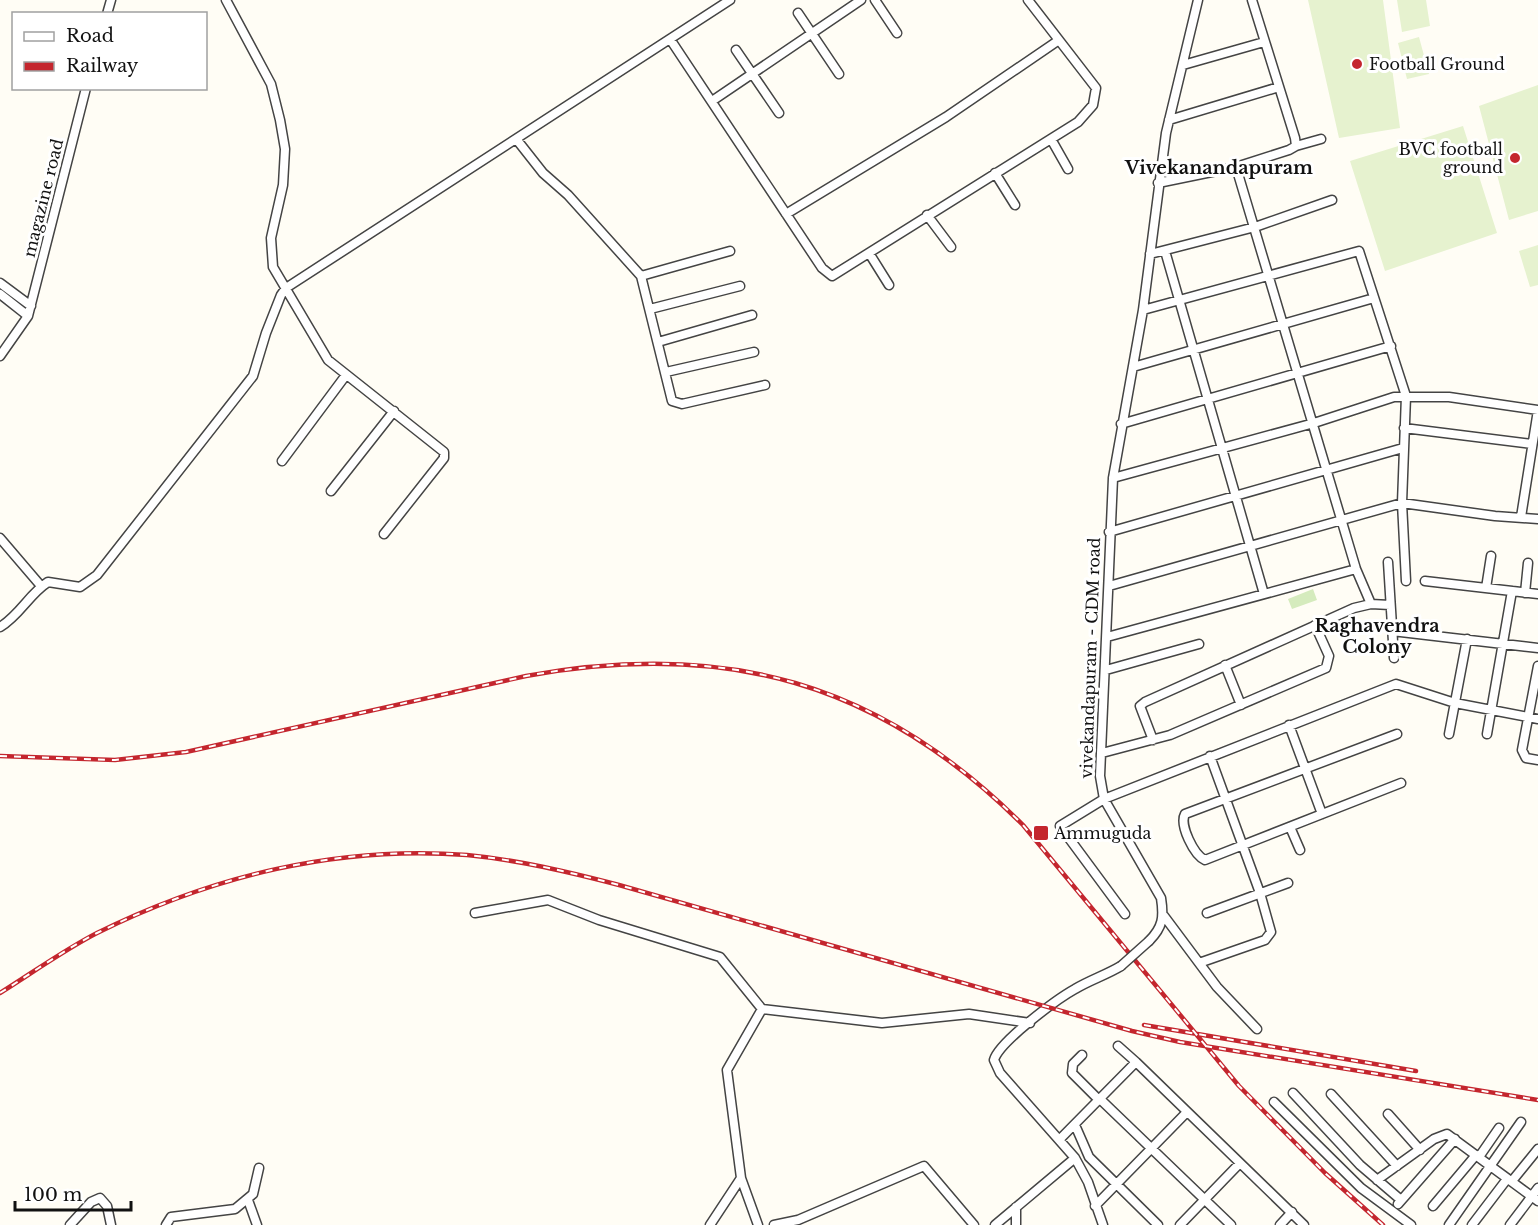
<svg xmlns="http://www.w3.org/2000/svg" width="1538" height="1225" font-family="'Libre Baskerville',serif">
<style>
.green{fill:#d5ebbd}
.pitch{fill:#e6f2cf}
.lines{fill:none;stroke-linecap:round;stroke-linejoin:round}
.minor-casing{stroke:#444;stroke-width:11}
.minor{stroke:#fff;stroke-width:8}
.rail-casing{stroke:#c4262e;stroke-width:4.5}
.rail{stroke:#fff;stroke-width:2;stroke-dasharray:7;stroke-linecap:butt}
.minor-bridge-casing{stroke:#444;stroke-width:11;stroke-linecap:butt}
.minor-bridge{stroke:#fff;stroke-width:8}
.poi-dot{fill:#c4262e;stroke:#fff;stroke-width:2}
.labels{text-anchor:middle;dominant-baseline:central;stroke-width:6;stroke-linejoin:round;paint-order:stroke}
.poi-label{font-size:16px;fill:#111;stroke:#fff;text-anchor:start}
.street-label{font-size:16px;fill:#111;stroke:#fff}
.neighbourhood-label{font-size:18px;font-weight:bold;fill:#111;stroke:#fff}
</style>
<rect width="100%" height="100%" fill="#fffdf5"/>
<path class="green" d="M1313,589L1317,600L1292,609L1288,599Z"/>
<path class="pitch" d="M1308,0H1383L1400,128L1339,138Z
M1397,0H1426L1430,26L1402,32Z
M1419,37L1429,74L1407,79L1398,43Z
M1538,85V211L1509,220L1479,106Z
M1463,126L1497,233L1385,271L1350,161Z
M1538,245V285L1530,287L1519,251Z"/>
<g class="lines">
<g class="minor-casing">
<path id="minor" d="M226,0L271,84L280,120L285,149L283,185L271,238L273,267L328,360L444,452V458L384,534
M875,0L897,33
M1252,0L1295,138L1296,146
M798,13L839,74
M107,14L111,0
M670,39L822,268L832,276L1078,122L1093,105L1096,88L1028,0
M736,50L779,113
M1183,65L1264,42
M712,101L861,0
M1169,120L1279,87
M1051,139L1068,169
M517,140L543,173L568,195L641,276L672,401L682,404L765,385
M1236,167L1356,569L1371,604L1390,605
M995,173L1015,205
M1158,183L1236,167L1289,150L1296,146L1321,139
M786,214L946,117L1059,40
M927,215L951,247
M1165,251L1264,594
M869,253L889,285
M1150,254L1255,227L1332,200
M641,276L730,251
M0,283L31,306
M0,294L28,316
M650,309L740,286
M1143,310L1359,251L1406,396L1402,503L1406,581
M658,342L752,315
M0,356L28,316L86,88
M1133,367L1374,298
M666,372L754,352
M1121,424L1391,346
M1404,428L1532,444
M282,461L346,375
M1113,478L1314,423L1394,397H1449L1538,410
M331,491L394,411
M1521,517L1538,410
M1109,532L1403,448
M0,538L41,586
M1388,562L1394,658
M1425,581L1538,594
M1109,586L1402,503L1495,516L1538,519
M1486,588L1491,556
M1525,593L1528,563
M0,627C20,615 29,594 48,582L80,587L97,575L253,376L266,333L281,295L286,288L730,0
M1392,631L1538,648
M1107,637L1356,569
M1225,665L1241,705
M1538,666L1522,750L1526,758L1538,760
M1106,670L1199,644
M1289,725L1322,814
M1397,734L1185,814C1179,825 1194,855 1205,860L1401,783
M1449,734L1467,639
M1487,734L1512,591
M1153,740L1140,706L1145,702L1354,608L1371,604
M1102,753L1170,735L1326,668L1329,656L1315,625
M1290,827L1300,850
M475,913L548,900L599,920L720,957L762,1009L882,1023L969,1014L1030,1023
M1207,913L1288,883
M1125,914L1060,826L1104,799L1396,684L1455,703L1538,719
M1164,916L1217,987L1257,1029
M1149,941C1163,927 1164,917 1161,898L1104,799L1100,776L1113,478L1143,310L1166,133L1198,0
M1199,963L1265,940L1271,932L1260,893L1210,756
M1118,1046L1136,1062
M1082,1055L1073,1064L1072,1073L1099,1100
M1293,1093L1360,1165L1401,1200
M1331,1094L1397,1166
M1100,1099L1231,1225
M1274,1102L1361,1188L1411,1225
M1388,1114L1420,1150
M1075,1125L1089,1157L1158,1225
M1060,1139L1136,1062L1304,1225
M1479,1157L1499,1128
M741,1178L758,1225
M1377,1180L1434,1139L1447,1134L1538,1201
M1512,1181L1538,1149
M248,1200L257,1225
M1398,1204L1455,1139
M1095,1206L1187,1112
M1433,1206L1476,1155
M1016,1207V1225
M70,1225L91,1202L100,1198L107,1206L111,1225
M166,1225L171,1217L235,1209L253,1194L259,1168
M710,1225L741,1178L727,1070L762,1009
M774,1225L798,1220L924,1166L974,1225
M995,1225L1075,1158
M1103,1225L1088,1182L1075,1158L1000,1073L994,1060C999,1042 1057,999 1075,989C1090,980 1106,975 1121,966
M1180,1225L1240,1163
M1280,1225L1292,1212
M1449,1225L1521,1122
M1472,1225L1507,1179
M1510,1225L1538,1188"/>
</g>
<use href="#minor" class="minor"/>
<g class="rail-casing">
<path id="rail" d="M0,756L115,760L186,752L526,676C725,640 879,681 1023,825L1239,1086L1325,1173L1383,1225
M0,993C32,973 64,950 97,933C212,876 338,845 467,855C519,860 569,872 619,885L1132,1031L1180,1042L1538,1100
M1144,1025L1416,1071"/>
</g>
<use href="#rail" class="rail"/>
<g class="minor-bridge-casing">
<path id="minor-bridge" d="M1121,966L1149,941"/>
</g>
<use href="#minor-bridge" class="minor-bridge"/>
</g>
<g class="poi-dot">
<circle cx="1357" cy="64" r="6"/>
<circle cx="1515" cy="158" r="6"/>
<rect x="1033" y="825" width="16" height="16" rx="3"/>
</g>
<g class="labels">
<g class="poi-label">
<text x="1369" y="64">Football Ground</text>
<text x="1503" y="149" text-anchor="end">BVC football<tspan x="1503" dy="18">ground</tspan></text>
<text x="1054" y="833">Ammuguda</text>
</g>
<g class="street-label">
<text transform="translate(43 198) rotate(-76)">magazine road</text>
<text transform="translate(1090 658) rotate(-88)">vivekandapuram - CDM road</text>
</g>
<g class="neighbourhood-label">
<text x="1219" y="168">Vivekanandapuram</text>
<text x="1377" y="626">Raghavendra<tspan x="1377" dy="21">Colony</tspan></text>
</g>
</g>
<rect x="12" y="12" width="195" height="78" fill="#ffffff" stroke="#a0a0a0" stroke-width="1.5"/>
<rect x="24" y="32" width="30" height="9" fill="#ffffff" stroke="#a0a0a0" stroke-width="1.5"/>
<text x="66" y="42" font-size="18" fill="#111111">Road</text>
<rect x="24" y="62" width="30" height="9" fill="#c4262e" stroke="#a0a0a0" stroke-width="1.5"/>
<text x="66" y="72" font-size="18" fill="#111111">Railway</text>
<path d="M15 1201v9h116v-9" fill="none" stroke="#111111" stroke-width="3"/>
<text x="24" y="1201" font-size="18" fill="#111111" stroke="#ffffff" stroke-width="4.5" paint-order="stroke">100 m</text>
</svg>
